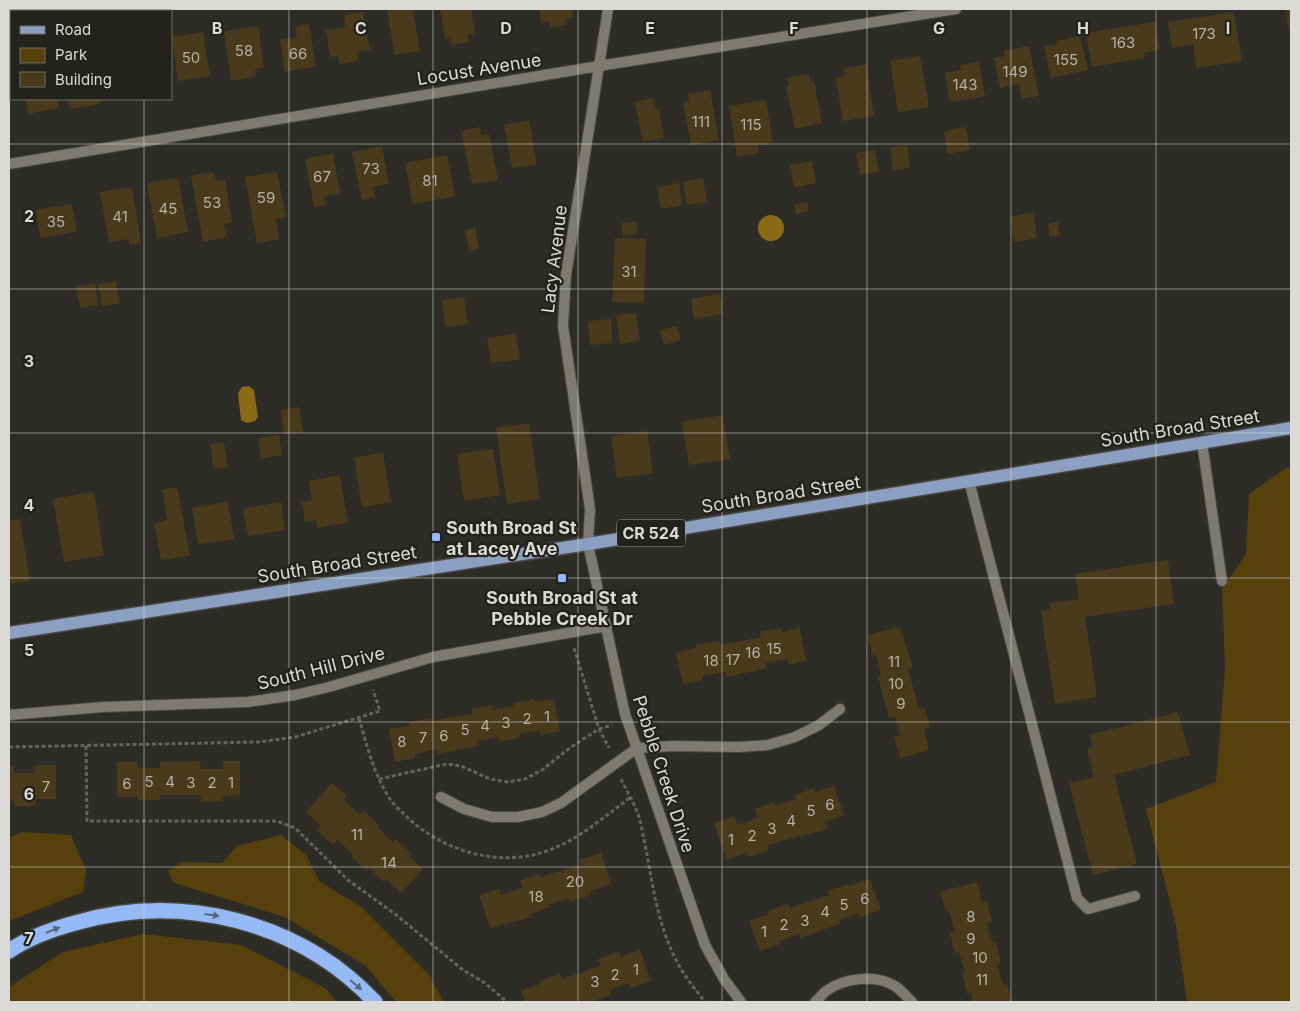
<svg xmlns="http://www.w3.org/2000/svg" width="1300" height="1011" font-family="Inter,sans-serif">
<style>
.green{fill:#56400c}
.water{fill:#8a6917}
.building{fill:#493a1b}
.lines{fill:none;stroke-linecap:round;stroke-linejoin:round}
.service-casing{stroke:#494743;stroke-width:12}
.minor-casing{stroke:#494743;stroke-width:12}
.primary-casing{stroke:#494743;stroke-width:15}
.motorway-casing{stroke:#494743;stroke-width:18}
.path{stroke:#65635f;stroke-width:3;stroke-dasharray:4 2.5;stroke-linecap:butt}
.service{stroke:#7d7a74;stroke-width:10}
.minor{stroke:#7d7a74;stroke-width:10}
.primary{stroke:#8ba0c1;stroke-width:12}
.motorway{stroke:#94b9f5;stroke-width:15}
.oneway{fill:#56667e}
.grid{fill:none;stroke:#dbdad6;stroke-width:1;stroke-opacity:0.55}
.poi-dot{fill:#8fb8fd;stroke:#24221d;stroke-width:2}
.labels{text-anchor:middle;dominant-baseline:central;stroke-width:4.5;stroke-linejoin:round;paint-order:stroke}
.number-label{font-size:15px;fill:#b6b2a7}
.shield{fill:#24221d;stroke:#a4a39e;stroke-width:1}
.shield-label{font-size:16px;font-weight:bold;fill:#dbdad6}
.street-label{font-size:18px;fill:#dbdad6;stroke:#24221d}
.poi-label{font-size:18px;font-weight:bold;fill:#dbdad6;stroke:#24221d;text-anchor:start}
.grid-label{font-size:16px;text-anchor:middle;font-weight:bold;fill:#dbdad6;stroke:#24221d;stroke-width:4.5;stroke-linejoin:round;paint-order:stroke}
</style>
<rect width="100%" height="100%" fill="#2e2c27"/>
<path class="green" d="M1291,467V1002H1187L1176,926L1146,809L1216,782L1225,668L1222,589L1246,554L1249,494L1286,468Z
M22,832L71,835L86,870L83,892L9,921V838Z
M281,835L306,855L319,881L361,907L429,975L444,1002H396L366,966L285,917L174,883L168,871L182,862L222,863L237,846Z
M143,934L241,945L325,988L337,1002H9V987L63,952Z"/>
<path class="water" d="M758 228a13 13 0 1 1 26 0a13 13 0 1 1-26 0Z
M249,386L254,390L258,417L255,421L247,423L241,420L238,393L242,387Z"/>
<path class="building" d="M139,9H159V11H139Z
M399,9H413L420,51L395,55L387,11Z
M440,9H471L475,33L468,35L469,42L451,45L450,38L445,39Z
M539,9H572L574,17L565,19L566,25L550,28L549,21L541,23Z
M1286,9H1291V39H1290Z
M363,12L370,50L357,52L358,61L339,64L338,56L330,57L326,30L345,27L344,15Z
M1234,12L1242,61L1196,68L1193,44L1172,48L1168,22Z
M1155,22L1160,50L1144,53L1145,58L1092,67L1086,33Z
M309,24L316,66L285,72L280,40L297,37L295,27Z
M258,26L264,68L255,69L256,77L231,81L224,32Z
M203,32L210,76L178,81L172,37Z
M1080,36L1088,70L1051,78L1044,47L1057,45L1056,41Z
M1029,46L1039,96L1022,99L1019,84L1000,88L994,58L1005,56L1004,51Z
M920,56L929,107L898,112L890,61Z
M979,62L985,96L950,102L945,73L961,70L960,65Z
M866,64L874,116L843,121L836,78L845,76L844,68Z
M809,74L811,82L814,81L822,123L795,129L786,86H789L787,78Z
M710,90L719,140L691,145L683,103L689,102L688,94Z
M653,98L655,109H659L664,138L643,142L635,102Z
M26,99H57L59,108L28,114Z
M68,99H99L100,104L70,109Z
M766,100L773,142L758,145L759,153L737,157L729,106Z
M529,120L537,164L512,168L504,125Z
M480,127L481,136L489,134L498,180L472,184L461,131Z
M966,127L970,150L947,154L944,131Z
M907,145L910,168L893,170L890,147Z
M382,146L389,184L373,187L375,197L362,200L352,152Z
M875,150L879,172L860,175L856,153Z
M333,153L340,193L324,196L326,205L314,207L305,159Z
M447,155L455,196L413,204L405,163Z
M812,161L816,183L794,188L790,165Z
M214,172L216,181L225,180L232,222L224,224L227,237L203,242L191,176Z
M277,172L286,217L276,219L279,239L257,243L245,177Z
M178,178L188,232L157,238L147,183Z
M703,178L707,202L687,205L683,182Z
M679,183L682,205L661,209L657,187Z
M132,187L141,243L130,245L129,239L109,242L100,192Z
M807,202L809,211L796,214L794,205Z
M72,204L77,231L40,238L36,210Z
M1033,213L1037,238L1014,242L1009,217Z
M636,221L638,234L623,236L621,223Z
M1058,222L1060,235L1050,237L1048,224Z
M475,227L479,249L469,251L465,230Z
M615,238L646,239L644,303L612,302Z
M116,281L120,303L102,306L98,284Z
M95,283L98,305L80,308L76,287Z
M720,294L723,314L694,319L691,299Z
M464,297L468,324L445,327L442,300Z
M636,313L640,341L620,344L616,315Z
M611,319L612,343L590,345L588,321Z
M677,326L681,340L664,345L660,330Z
M516,334L520,359L491,363L487,338Z
M299,407L303,432L284,434L281,410Z
M723,415L730,459L689,465L682,422Z
M529,423L540,499L507,504L496,428Z
M647,431L653,473L617,478L611,436Z
M279,435L282,455L261,459L258,438Z
M224,442L228,467L214,469L210,444Z
M493,449L500,495L464,501L457,454Z
M383,452L391,502L362,507L354,458Z
M340,475L348,522L317,528L316,520L305,522L302,502L312,500L309,481Z
M177,487L190,555L161,560L154,523L167,520L162,490Z
M94,492L104,555L64,562L53,499Z
M228,502L234,539L198,544L192,508Z
M281,502L285,530L248,536L243,509Z
M20,519L30,581L9,584V521Z
M1168,560L1174,604L1085,617L1097,697L1055,704L1041,611L1051,610L1050,603L1079,599L1075,574Z
M900,627L913,668L908,669L919,709L925,708L930,728L924,729L929,750L900,758L894,737L900,736L895,716L889,718L878,677L881,676L876,655L873,656L867,635Z
M782,628V632L800,628L806,661L789,665L788,659L766,663L767,668L726,677L725,672L702,676L703,680L683,684L676,653L696,648V645L719,641L720,645L761,637L760,632Z
M535,699V702L554,699L560,731L541,735L540,730L519,734L520,738L499,742L498,737L477,741L478,746L437,754L436,749L415,754V758L395,762L389,729L409,726V723L430,718L431,721L472,714L471,709L492,705L493,710L514,706V703Z
M1178,712L1190,755L1114,775L1137,864L1093,875L1069,783L1094,777L1087,749L1093,747L1090,735Z
M200,761L201,769H223V761H240V795L223,796V801L201,802V795H160V800H138V797H117V762H138V768H160V762Z
M35,765H56V799H36L35,806H14V800H9V766H14V773H35Z
M332,783L347,796L344,800L360,815L364,811L379,825L377,827L393,842L395,839L411,853L408,855L423,869L401,893L386,879L384,882L369,868L367,871L351,856L353,854L337,840L333,845L317,830L321,826L306,812Z
M834,786L844,815L825,822L828,829L767,845L769,850L748,857L746,853L726,860L714,823L734,816L737,825L758,818L755,809L774,802L775,806L796,799L795,795L814,788L815,792Z
M601,853L611,884L590,891L591,895L570,902L569,898L549,904L550,907L531,914L532,917L490,928L479,895L500,889L501,895L523,888L520,881L539,874L540,877L581,865L579,860Z
M870,879L881,910L860,917L858,913L839,920L840,924L800,938L799,934L779,941L780,944L760,951L749,921L769,914L768,911L788,904L790,908L830,895L828,891L848,884L849,886Z
M977,882L982,903L987,901L992,922L987,923L992,943L996,942L1001,963L997,964L1003,985L1007,984L1012,1002H973L971,993L967,994L962,973H965L959,952L955,953L950,933L955,932L949,911L946,912L940,892Z
M640,950L651,981L631,988L629,983L609,990L611,995L591,1002H525L521,990L541,984L540,981L560,974L562,979L601,966L598,959L619,952L620,957Z"/>
<g class="lines">
<g class="service-casing">
<path id="service" d="M1202,442L1222,581
M969,481L1077,898L1088,909L1135,896"/>
</g>
<g class="minor-casing">
<path id="minor" d="M608,9L566,275L563,326L590,509L588,544L625,714L705,945L724,979L741,1002
M9,164L599,66L956,9
M9,715L103,707L248,702L295,695L329,687L433,657L607,626
M441,797L464,809L492,817H518L542,812L561,803L637,748L673,746L739,747L768,745L795,737L819,725L840,709
M815,1002C819,999 822,994 826,991C844,978 875,974 895,986C901,990 907,997 912,1002"/>
</g>
<g class="primary-casing">
<path id="primary" d="M9,633L588,544L1291,428"/>
</g>
<g class="motorway-casing">
<path id="motorway" d="M9,951C28,938 53,929 75,923C181,892 299,921 375,1002"/>
</g>
<path class="path" d="M574,648L599,729L609,748
M359,718C367,746 374,775 390,799C393,804 398,809 403,813C440,851 501,870 552,849C582,837 605,816 631,797
M86,746L87,821H277L295,828L348,880L395,914L463,970L485,983L507,1002
M9,747L259,742L295,737L380,711L373,690
M379,779L447,764L461,766L490,779L508,782L525,779L542,770L571,747L599,729L612,725
M621,779C627,792 635,804 639,817C651,864 653,914 675,958C683,974 694,988 705,1002"/>
<use href="#service" class="service"/>
<use href="#minor" class="minor"/>
<use href="#primary" class="primary"/>
<use href="#motorway" class="motorway"/>
</g>
<defs><path id="oneway-solid" d="M-6-.8H1V-3.2L6.5 0L1 3.2V.8H-6Z" transform="scale(1.25)"/></defs>
<g class="oneway">
<use href="#oneway-solid" transform="translate(212 915) rotate(8)"/>
<use href="#oneway-solid" transform="translate(53 930) rotate(-22)"/>
<use href="#oneway-solid" transform="translate(356 985) rotate(40)"/>
</g>
<path class="grid" d="M144,9V11M289,9V1002M433,9V1002M578,9V1002M722,9V1002M867,9V1002M1011,9V1002M1156,9V1002M144,99V1002M9,144H1291M9,289H1291M9,433H1291M9,578H1291M9,722H1291M9,867H1291"/>
<g class="poi-dot">
<rect x="431" y="532" width="10" height="10" rx="2.5"/>
<rect x="557" y="573" width="10" height="10" rx="2.5"/>
</g>
<g class="labels">
<g class="number-label">
<text x="1204" y="33">173</text>
<text x="1123" y="42">163</text>
<text x="244" y="50">58</text>
<text x="298" y="53">66</text>
<text x="191" y="57">50</text>
<text x="1066" y="59">155</text>
<text x="1015" y="71">149</text>
<text x="965" y="84">143</text>
<text x="701" y="121">111</text>
<text x="751" y="124">115</text>
<text x="371" y="168">73</text>
<text x="322" y="176">67</text>
<text x="430" y="180">81</text>
<text x="266" y="197">59</text>
<text x="212" y="202">53</text>
<text x="168" y="208">45</text>
<text x="120" y="216">41</text>
<text x="56" y="221">35</text>
<text x="629" y="271">31</text>
<text x="774" y="648">15</text>
<text x="753" y="652">16</text>
<text x="733" y="659">17</text>
<text x="711" y="660">18</text>
<text x="894" y="661">11</text>
<text x="896" y="683">10</text>
<text x="901" y="703">9</text>
<text x="547" y="716">1</text>
<text x="527" y="718">2</text>
<text x="506" y="722">3</text>
<text x="485" y="725">4</text>
<text x="465" y="729">5</text>
<text x="444" y="735">6</text>
<text x="423" y="737">7</text>
<text x="402" y="741">8</text>
<text x="149" y="781">5</text>
<text x="170" y="781">4</text>
<text x="191" y="782">3</text>
<text x="212" y="782">2</text>
<text x="231" y="782">1</text>
<text x="127" y="783">6</text>
<text x="46" y="786">7</text>
<text x="830" y="804">6</text>
<text x="811" y="810">5</text>
<text x="791" y="820">4</text>
<text x="772" y="828">3</text>
<text x="357" y="834">11</text>
<text x="752" y="835">2</text>
<text x="731" y="839">1</text>
<text x="389" y="862">14</text>
<text x="575" y="881">20</text>
<text x="536" y="896">18</text>
<text x="865" y="898">6</text>
<text x="844" y="904">5</text>
<text x="825" y="911">4</text>
<text x="971" y="916">8</text>
<text x="805" y="920">3</text>
<text x="784" y="924">2</text>
<text x="764" y="931">1</text>
<text x="971" y="938">9</text>
<text x="980" y="957">10</text>
<text x="636" y="969">1</text>
<text x="615" y="974">2</text>
<text x="982" y="979">11</text>
<text x="595" y="981">3</text>
</g>
<rect class="shield" x="617" y="519.5" width="68" height="27" rx="4"/>
<g class="shield-label">
<text x="651" y="533">CR 524</text>
</g>
<g class="street-label">
<text transform="translate(479 69) rotate(-9)">Locust Avenue</text>
<text transform="translate(554 259) rotate(-83)">Lacy Avenue</text>
<text transform="translate(1180 428) rotate(-9)">South Broad Street</text>
<text transform="translate(781 494) rotate(-9)">South Broad Street</text>
<text transform="translate(337 564) rotate(-9)">South Broad Street</text>
<text transform="translate(321 668) rotate(-14)">South Hill Drive</text>
<text transform="translate(664 774) rotate(72)">Pebble Creek Drive</text>
</g>
<g class="poi-label">
<text x="446" y="527">South Broad St<tspan x="446" dy="21">at Lacey Ave</tspan></text>
<text x="562" y="597" text-anchor="middle">South Broad St at<tspan x="562" dy="21">Pebble Creek Dr</tspan></text>
</g>
</g>
<g class="grid-label">
<text x="217" y="34">B</text>
<text x="361" y="34">C</text>
<text x="506" y="34">D</text>
<text x="650" y="34">E</text>
<text x="794" y="34">F</text>
<text x="939" y="34">G</text>
<text x="1083" y="34">H</text>
<text x="1228" y="34">I</text>
<text x="29" y="222">2</text>
<text x="29" y="367">3</text>
<text x="29" y="511">4</text>
<text x="29" y="656">5</text>
<text x="29" y="800">6</text>
<text x="29" y="944">7</text>
</g>
<rect width="1300" height="1011" fill="none" stroke="#dbdad6" stroke-width="20"/>
<rect x="10" y="10" width="162" height="90" fill="#24221d" stroke="#6d6c67"/>
<rect x="20" y="26" width="25" height="8" fill="#8ba0c1" stroke="#6d6c67"/>
<text x="55" y="35" font-size="15" fill="#dbdad6">Road</text>
<rect x="20" y="48" width="25" height="15" fill="#56400c" stroke="#6d6c67"/>
<text x="55" y="60" font-size="15" fill="#dbdad6">Park</text>
<rect x="20" y="72" width="25" height="15" fill="#493a1b" stroke="#6d6c67"/>
<text x="55" y="85" font-size="15" fill="#dbdad6">Building</text>
</svg>
